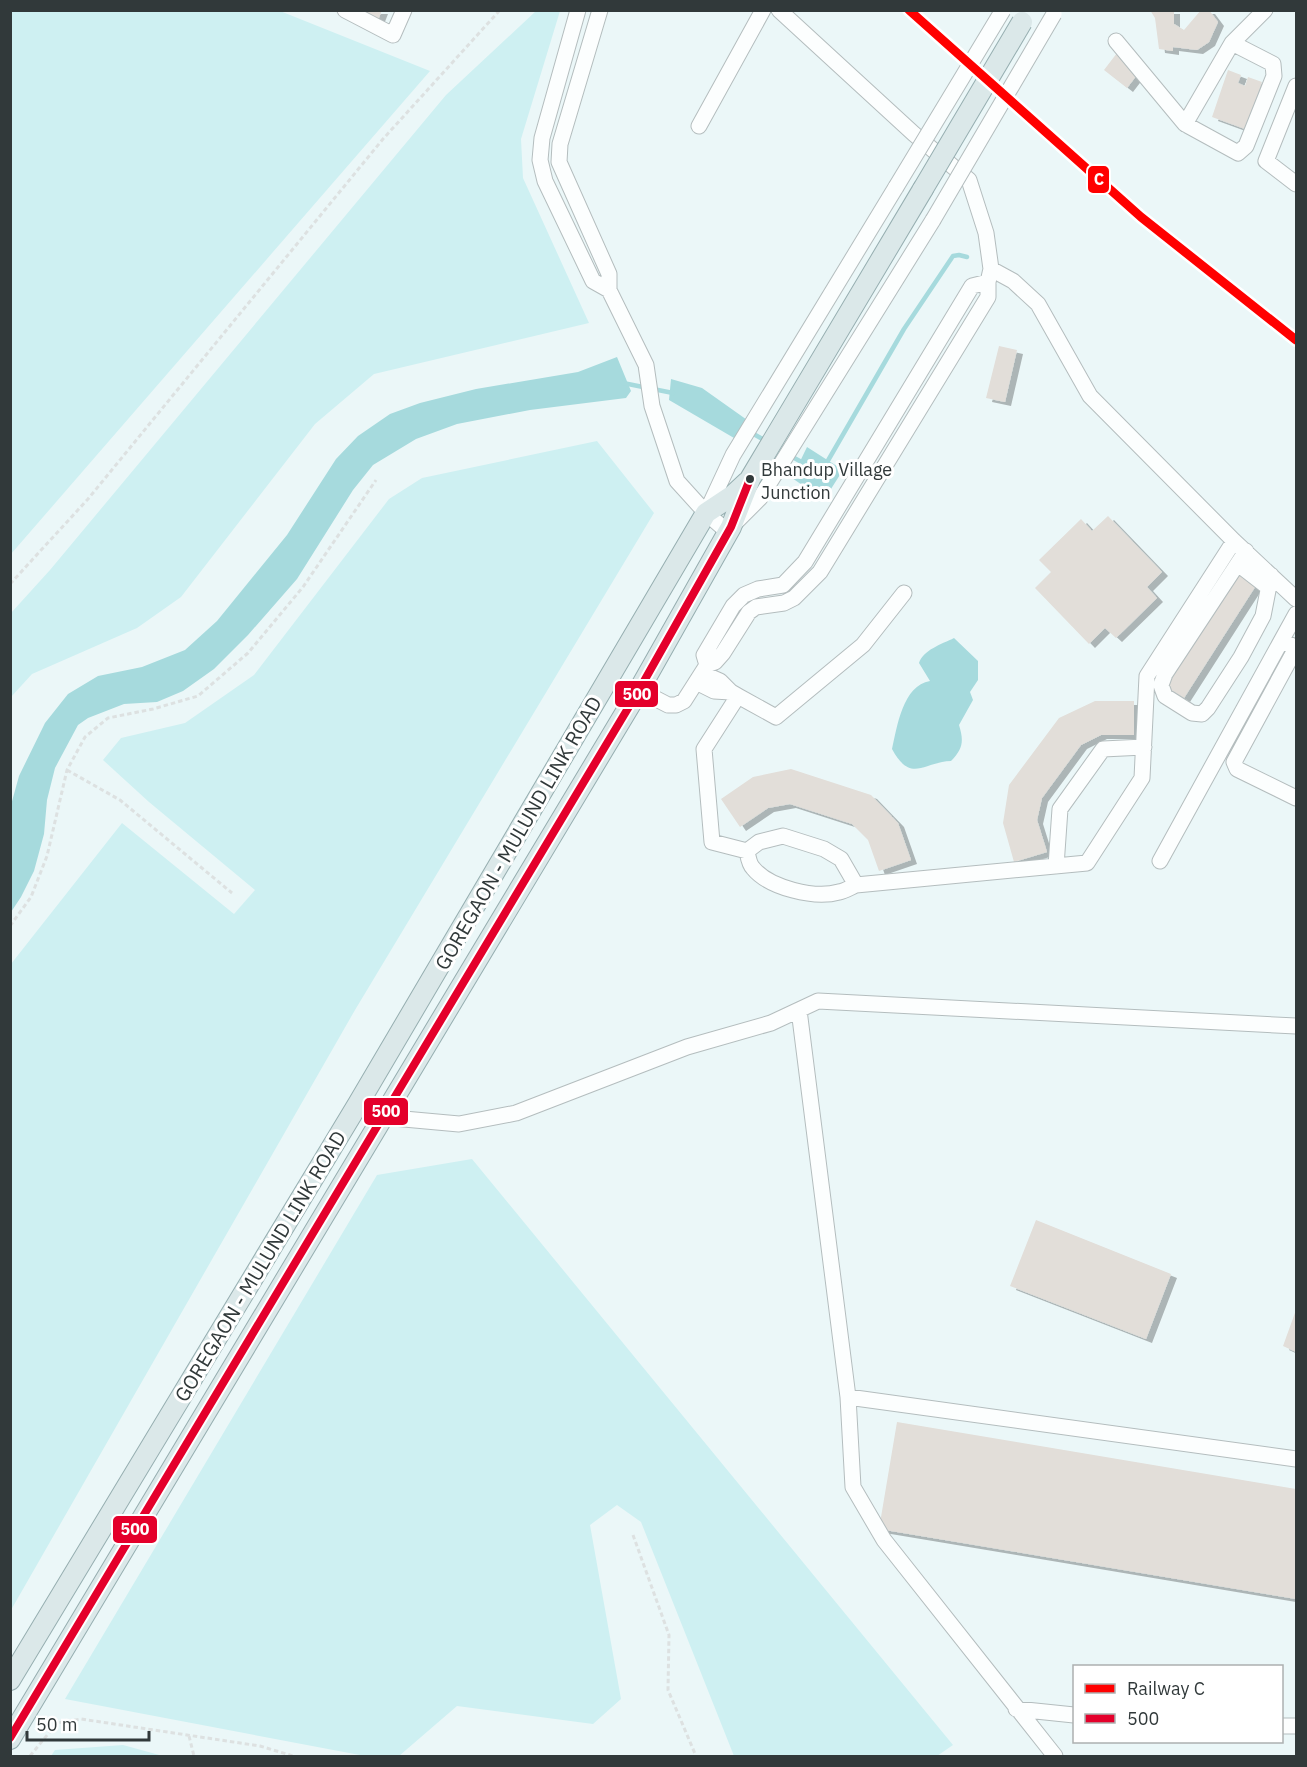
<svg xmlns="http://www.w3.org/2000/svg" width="1307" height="1767" font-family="'IBM Plex Sans',sans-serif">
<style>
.green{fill:#cef0f2}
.water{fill:#a6dadd}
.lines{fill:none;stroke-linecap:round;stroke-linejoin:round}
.stream{stroke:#a6dadd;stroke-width:4.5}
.building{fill:#e2ded9;filter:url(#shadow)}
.minor-casing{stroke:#b4bdbe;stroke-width:17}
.major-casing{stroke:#96aeb0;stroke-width:22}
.path{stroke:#dde1e1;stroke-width:3;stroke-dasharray:4.5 3;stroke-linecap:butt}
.minor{stroke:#fcfefe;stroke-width:15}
.major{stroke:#dbe8e9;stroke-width:20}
.minor-bridge-casing{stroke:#b4bdbe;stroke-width:17;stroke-linecap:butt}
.major-bridge-casing{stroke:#96aeb0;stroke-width:22;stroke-linecap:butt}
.minor-bridge{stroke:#fcfefe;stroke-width:15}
.major-bridge{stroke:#dbe8e9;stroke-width:20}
.bus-1-casing{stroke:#fff;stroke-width:12}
.bus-1{stroke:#e4002b;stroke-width:8}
.rail-1-casing{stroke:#fff;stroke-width:14}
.rail-1{stroke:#f00;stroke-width:9}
.bus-dot{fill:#31393a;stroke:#fff;stroke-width:2}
.labels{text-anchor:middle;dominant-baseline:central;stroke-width:6;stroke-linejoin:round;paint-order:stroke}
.bus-label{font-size:18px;fill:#31393a;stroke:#fff;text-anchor:start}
.street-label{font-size:20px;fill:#31393a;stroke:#fff}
.line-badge{stroke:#fff;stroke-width:2}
.badge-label{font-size:16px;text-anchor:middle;font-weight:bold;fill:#fff}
</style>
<defs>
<filter id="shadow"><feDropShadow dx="6" dy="4" stdDeviation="0" flood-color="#0004"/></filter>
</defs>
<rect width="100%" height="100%" fill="#ebf7f8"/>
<path class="green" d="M11,10L280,11L430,71L11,554Z
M536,11H560L521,139L523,178L589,323L374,374L315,424L181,597L137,628L32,674L11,697V613L50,570L446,95Z
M597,441L654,513L355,1010L11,1610V964L122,823L234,914L255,890L149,802L103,760L121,738L185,723L254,675L389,499L422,478Z
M472,1159L953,1745L937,1756H734L641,1522L617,1505L590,1525L621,1699L593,1724L457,1706L399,1756H365L65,1699L377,1175Z
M123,1745L163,1756H51L55,1750Z"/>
<path class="water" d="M617,357L631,391L626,398L530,410L457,424L416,439L373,465L353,490L297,579L248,635L214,669L183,691L157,702L124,704L88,718L78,725L55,768L47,800L44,834L34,871L21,897L11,912V805L19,776L45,723L68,694L98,676L142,667L185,650L217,621L287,535L336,459L358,436L390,414L420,403L476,389L578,372Z
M671,379L702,388L757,427L746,445L669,400Z
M807,447L843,470L824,500L792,478Z
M954,638L978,661V680L970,692L973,700L959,725C964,741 963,749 951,761C923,762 911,784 892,749C897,727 903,685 930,681L919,663C923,650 942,644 954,638Z"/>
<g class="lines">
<path class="stream" d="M623,383L673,393
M750,432L766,441
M789,455L805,464
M826,464L904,329L953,256L959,255L967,257"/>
</g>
<path class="building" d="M341,10H382L375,28Z
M1150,10H1174V24L1184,30L1201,10H1209L1218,22L1209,42L1197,50L1173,47V51L1159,49L1155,18Z
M1117,53L1140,71L1127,88L1104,70Z
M1228,70L1241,75L1238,83L1245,86L1248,77L1262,82L1245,129L1212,117Z
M999,346L1017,350L1005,402L986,398Z
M1108,516L1162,572L1147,587L1157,598L1116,638L1105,628L1089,644L1035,588L1051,572L1039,560L1081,519L1092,531Z
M1237,572L1257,584L1184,698L1165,686Z
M1095,701H1134V735H1101L1081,745L1042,798L1037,820L1047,852L1014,862L1003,823L1009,785L1059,718Z
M791,769L871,795L898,823L911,860L879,871L868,840L852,824L790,804L768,808L740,827L721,799L753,777Z
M1036,1220L1171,1274L1146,1339L1010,1286Z
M1296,1310V1352L1283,1346Z
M897,1422L1296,1489V1599L879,1529Z"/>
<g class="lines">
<g class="minor-casing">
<path id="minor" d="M345,10L393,35L404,10
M578,10L542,138L540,160L545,181L593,281L609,290
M600,10L560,144L559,162L609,274V290L646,365L652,406L677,481L706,513L728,532
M1116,41L1185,124
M1232,43L1273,64L1274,76L1246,146L1238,153L1185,124L1232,43L1265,10
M1296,86L1266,161L1296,184
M699,126L763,10
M991,269L1013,281L1038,304L1090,396L1234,541L1296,599
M706,513L733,455L896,187
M735,523L760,498L933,220
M1246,551L1165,674L1161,685L1165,696L1192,713L1202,714L1208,708L1241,657L1263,616L1271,575
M1238,564L1269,588
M1282,640L1296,648L1234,762L1237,769L1296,798
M707,665L704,655L733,606L744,595L758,589L783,585L805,562L972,286L988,282
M702,673L720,681L731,692L738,696L704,749L712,842L747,851L759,842L783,836L824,849L841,859L856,885
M696,682L714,691L731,692
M639,690L668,705H676L684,701L707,665L715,662L723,653L749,612L756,607L784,603L794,598L820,572L988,297V282L991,269L986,233L969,180L914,134L779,10
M738,696L776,717L863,645L904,593
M747,851C748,856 749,864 753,868C769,888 815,899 839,892C845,891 851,887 856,885L1087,863L1142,778L1147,676L1234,541
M1160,861L1296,614
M1056,866L1060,809L1103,749L1144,747
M799,1010L848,1397L853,1487L884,1540L1055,1756
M358,1104L382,1117L459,1124L516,1113L687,1047L771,1023L818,1001L1296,1026
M848,1397L1296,1459
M1016,1709L1074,1715
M1282,1726H1296"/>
</g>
<g class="major-casing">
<path id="major" d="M10,1680L358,1104L706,513L733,495L747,482
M10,1739L639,690L731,527L750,479L923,189"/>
</g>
<path class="path" d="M10,584L88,499L383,139L500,10
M67,770L120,800L232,893
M10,926L31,897L47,856L67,770L85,737L108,718L153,709L198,696L248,653L303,587L376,480
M633,1535L669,1635L668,1690L696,1756
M189,1736L194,1756
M30,1756L57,1723L81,1719L260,1746L293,1756"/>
<use href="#minor" class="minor"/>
<use href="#major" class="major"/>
<g class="minor-bridge-casing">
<path id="minor-bridge" d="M896,187L1003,10
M933,220L1054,14"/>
</g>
<g class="major-bridge-casing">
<path id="major-bridge" d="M923,189L1022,22"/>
</g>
<use href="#minor-bridge" class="minor-bridge"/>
<use href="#major-bridge" class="major-bridge"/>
<g class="bus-1-casing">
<path id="bus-1" d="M10,1738L639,690L731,527L750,479"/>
</g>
<use href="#bus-1" class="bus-1"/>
<g class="rail-1-casing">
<path id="rail-1" d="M909,10L1141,217L1296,340"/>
</g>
<use href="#rail-1" class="rail-1"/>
</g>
<circle class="bus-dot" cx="750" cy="479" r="5"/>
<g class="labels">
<g class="bus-label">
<text x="761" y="469">Bhandup Village<tspan x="761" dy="23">Junction</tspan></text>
</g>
<g class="street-label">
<text transform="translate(518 833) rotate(-60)">GOREGAON - MULUND LINK ROAD</text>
<text transform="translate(260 1266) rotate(-59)">GOREGAON - MULUND LINK ROAD</text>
</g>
</g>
<g class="line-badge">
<rect x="1087" y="165" width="23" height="29" rx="6" fill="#f00"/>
<rect x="614" y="680" width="45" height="28" rx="6" fill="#e4002b"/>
<rect x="363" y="1097" width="46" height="29" rx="6" fill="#e4002b"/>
<rect x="112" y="1515" width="46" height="29" rx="6" fill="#e4002b"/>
</g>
<g class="badge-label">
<text x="1099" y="185">C</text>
<text x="637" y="700">500</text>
<text x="386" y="1117">500</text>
<text x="135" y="1535">500</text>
</g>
<rect width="1307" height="1767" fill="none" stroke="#31393a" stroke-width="24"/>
<rect x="1073" y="1665" width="210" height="78" fill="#ffffff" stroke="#adb0b0" stroke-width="1.5"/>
<rect x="1085" y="1684" width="30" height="9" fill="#ff0000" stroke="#adb0b0" stroke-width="1.5"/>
<text x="1127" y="1695" font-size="18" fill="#31393a">Railway C</text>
<rect x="1085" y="1714" width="30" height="9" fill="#e4002b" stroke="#adb0b0" stroke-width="1.5"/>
<text x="1127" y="1725" font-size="18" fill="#31393a">500</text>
<path d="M27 1731v9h122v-9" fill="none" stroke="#31393a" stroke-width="3"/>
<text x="36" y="1731" font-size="18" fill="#31393a" stroke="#ffffff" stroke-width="4.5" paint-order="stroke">50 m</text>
</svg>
